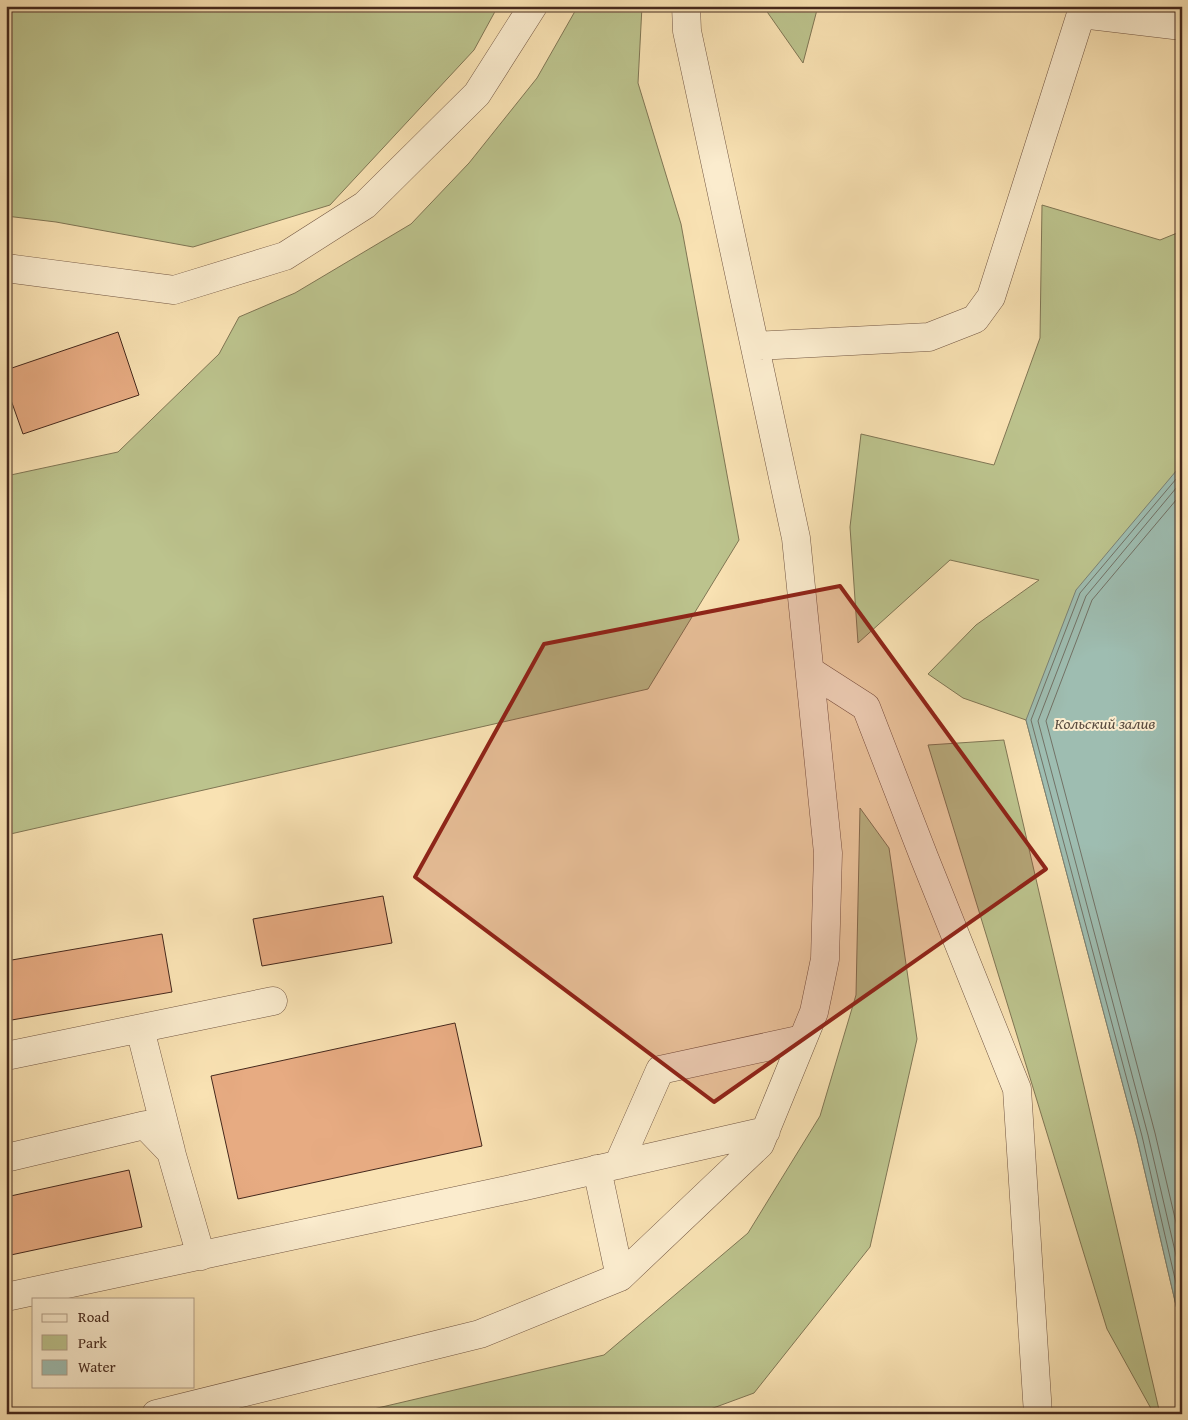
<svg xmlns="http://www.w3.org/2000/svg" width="1188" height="1420" font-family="'Gentium Book Plus',serif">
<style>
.green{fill:#bcc38d;stroke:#807654}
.water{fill:#9ebdb1;stroke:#7a8175}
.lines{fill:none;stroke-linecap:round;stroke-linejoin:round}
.shore{stroke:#727266;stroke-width:1}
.building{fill:#e7ab82;stroke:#45281c}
.minor-casing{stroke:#725642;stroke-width:29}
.minor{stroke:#fbecce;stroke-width:28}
.marked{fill:#8f2418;fill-opacity:0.2;stroke:#8f2418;stroke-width:4;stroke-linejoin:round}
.labels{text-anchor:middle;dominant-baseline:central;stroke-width:4;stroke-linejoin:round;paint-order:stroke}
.water-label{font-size:16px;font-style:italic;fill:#5b4d41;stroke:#fbecce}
</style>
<rect width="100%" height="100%" fill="#f9e2b3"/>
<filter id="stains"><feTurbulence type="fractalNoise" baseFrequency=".004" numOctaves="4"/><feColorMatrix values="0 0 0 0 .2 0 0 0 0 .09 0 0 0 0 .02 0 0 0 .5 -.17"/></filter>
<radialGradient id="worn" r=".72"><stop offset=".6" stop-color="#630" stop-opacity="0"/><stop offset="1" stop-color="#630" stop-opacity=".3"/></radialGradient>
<path class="green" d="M6,6H498L474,50L330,205L193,247L56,222L6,216Z
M578,6H642L638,83L681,224L739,540L648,689L6,835V476L118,452L219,354L239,317L295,293L411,224L469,163L537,78Z
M763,6H818L803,63Z
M1042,205L1160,240L1182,231V1331L1137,1138L1026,720L963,698L928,674L976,625L1039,580L950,560L858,643L850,527L861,434L994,465L1040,338Z
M1004,740V741L1160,1414H1154L1107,1329L928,745Z
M860,808L889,848L917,1039L870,1247L754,1393L697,1414H352L604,1355L748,1233L820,1116L856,995Z"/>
<path class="water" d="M1182,464V1331L1137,1138L1026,720L1076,590Z"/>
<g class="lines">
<path class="shore" d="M1182,472L1080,593L1031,720L1142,1136L1182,1309
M1182,481L1086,596L1038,721L1148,1135L1182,1281
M1182,493L1092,600L1046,721L1155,1133L1182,1248"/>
</g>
<path class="building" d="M118,332L139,395L23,434L6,386V370Z
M383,896L392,943L262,966L253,919Z
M162,934L172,992L6,1021V961Z
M455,1023L482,1146L238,1199L211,1076Z
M129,1170L142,1227L6,1256V1197Z"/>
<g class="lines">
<g class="minor-casing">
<path id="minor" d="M6,268L174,290L285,256L365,205L477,94L533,6
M755,346L929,337L975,319L991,297L1081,14L1182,26
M810,671L866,707L924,857L1017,1089L1038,1414
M140,1029L171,1151
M6,1056L273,1001
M6,1158L145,1125L171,1152L201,1256
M618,1165L660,1070L803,1039
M597,1169L620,1277
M6,1297L525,1186L766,1131
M156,1414L480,1334L620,1277L760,1144L814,1012L825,959L828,853L796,538L687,31L686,6"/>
</g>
<use href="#minor" class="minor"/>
</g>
<path class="marked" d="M840,586L1046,869L714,1102L415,877L544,644Z"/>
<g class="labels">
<g class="water-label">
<text x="1105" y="723">Кольский залив</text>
</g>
</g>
<rect width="1188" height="1420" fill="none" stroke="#f9e2b3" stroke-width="25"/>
<rect x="8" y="8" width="1173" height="1405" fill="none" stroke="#45281c" stroke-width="2.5"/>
<rect x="12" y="12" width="1163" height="1395" fill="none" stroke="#45281c"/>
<rect x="32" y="1298" width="162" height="90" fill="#fbecce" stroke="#b29e87"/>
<rect x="42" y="1314" width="25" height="8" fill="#fbecce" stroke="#b29e87"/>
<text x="78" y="1322" font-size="15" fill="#45281c">Road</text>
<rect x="42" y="1335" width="25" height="15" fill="#bcc38d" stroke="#b29e87"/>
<text x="78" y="1348" font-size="15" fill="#45281c">Park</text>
<rect x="42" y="1360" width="25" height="15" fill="#9ebdb1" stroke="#b29e87"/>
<text x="78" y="1372" font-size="15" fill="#45281c">Water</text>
<rect width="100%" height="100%" filter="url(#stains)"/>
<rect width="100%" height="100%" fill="url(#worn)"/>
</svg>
